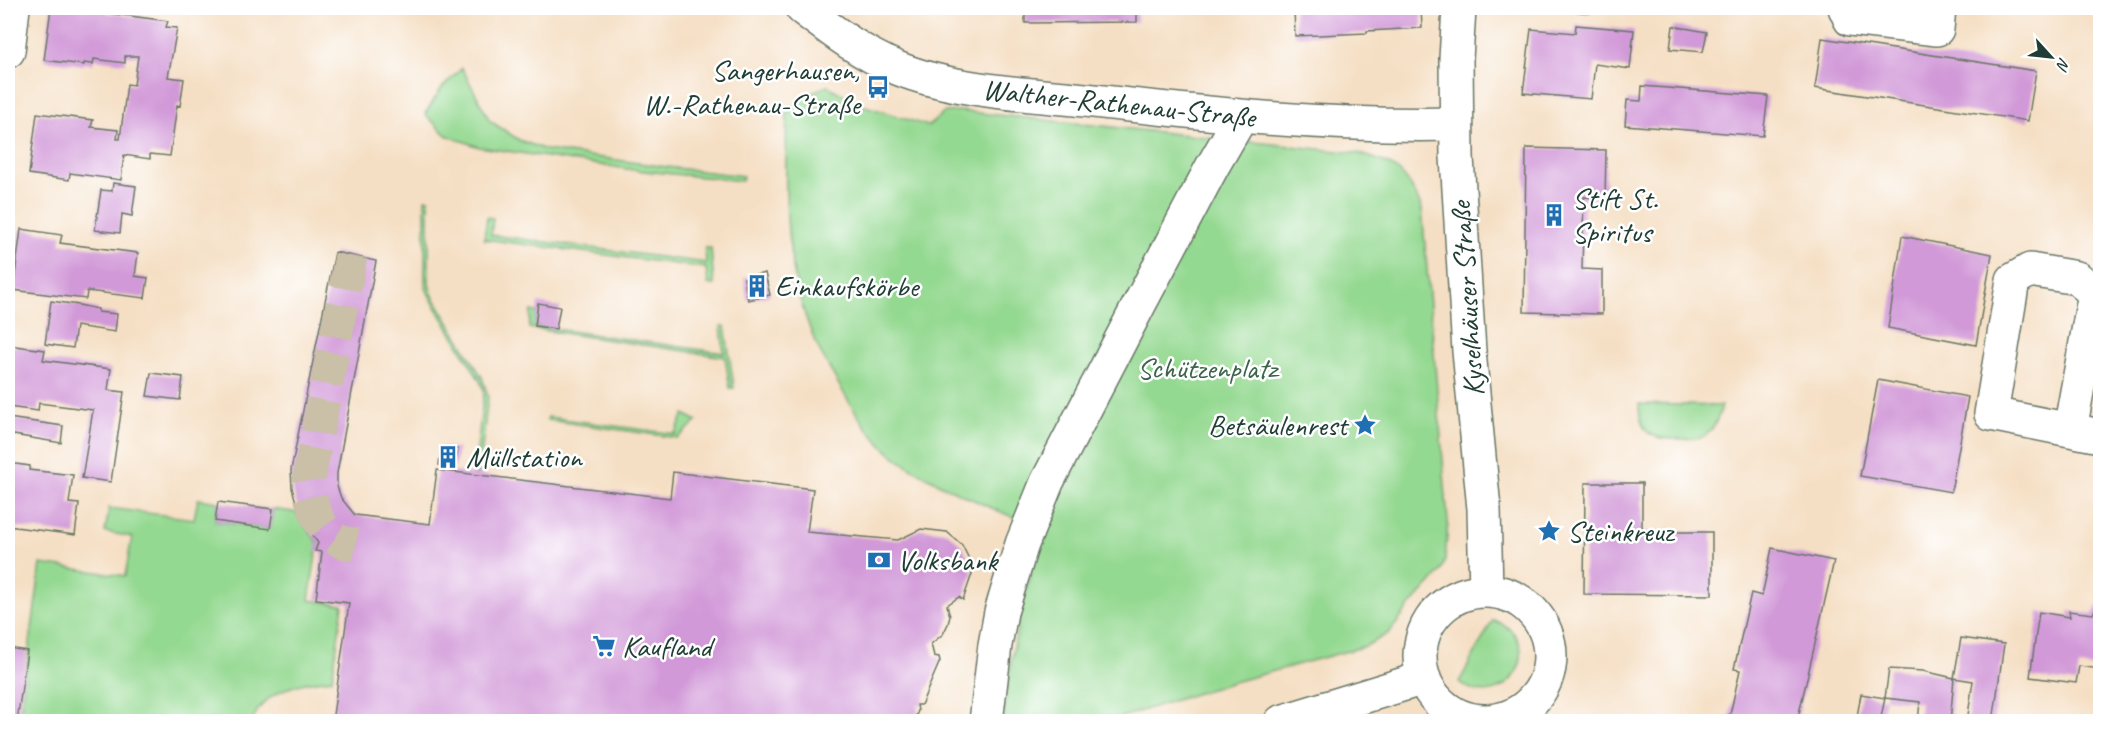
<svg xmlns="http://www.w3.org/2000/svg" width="2108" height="729" font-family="Caveat,sans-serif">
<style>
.green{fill:#94d991;stroke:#5a8b62;stroke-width:1.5}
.building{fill:#d199d8}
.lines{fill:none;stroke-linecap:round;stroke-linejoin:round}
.minor-tunnel{stroke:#cabfa7;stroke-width:33;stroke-dasharray:33 16;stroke-linecap:butt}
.minor-casing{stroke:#6a7666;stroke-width:36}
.major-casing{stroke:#6a7666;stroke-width:36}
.minor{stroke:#fff;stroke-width:33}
.major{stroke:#fff;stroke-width:33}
.labels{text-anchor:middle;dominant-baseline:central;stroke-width:5;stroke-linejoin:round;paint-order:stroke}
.poi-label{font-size:30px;fill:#1f3d34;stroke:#fff;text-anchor:start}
.street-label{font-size:30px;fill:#1f3d34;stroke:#fff}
.park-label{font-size:30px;fill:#3c644b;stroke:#fff}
</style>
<rect width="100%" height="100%" fill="#fff"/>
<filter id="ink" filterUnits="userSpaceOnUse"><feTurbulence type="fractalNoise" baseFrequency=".0167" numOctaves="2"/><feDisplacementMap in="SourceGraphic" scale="12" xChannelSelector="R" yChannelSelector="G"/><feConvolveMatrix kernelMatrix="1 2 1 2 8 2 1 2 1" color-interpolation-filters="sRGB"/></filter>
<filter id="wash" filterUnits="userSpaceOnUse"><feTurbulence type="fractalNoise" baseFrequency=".008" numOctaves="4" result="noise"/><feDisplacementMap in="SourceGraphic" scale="24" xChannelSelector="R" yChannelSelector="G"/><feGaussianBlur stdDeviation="1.35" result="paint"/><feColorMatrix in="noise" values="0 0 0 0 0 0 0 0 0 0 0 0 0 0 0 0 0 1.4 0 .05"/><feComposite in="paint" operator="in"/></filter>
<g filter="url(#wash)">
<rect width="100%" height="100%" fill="#f5dfc4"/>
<path class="green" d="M462,68L490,121L519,140L546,150L667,167L743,176L742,181L634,170L479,147L446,135L425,114L441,89Z
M828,86L859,104L928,126L945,112L960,111L1357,153C1397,165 1405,169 1422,209L1448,522L1445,560L1441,571L1432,582L1410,606L1389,633L1366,646L1230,683L1109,721H1003C1011,656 1021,592 1045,531C998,510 946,491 902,462C875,444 855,413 839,385C831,371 822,356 815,341C782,265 785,194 787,113C800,100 810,91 828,86Z
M425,199H429V284L433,296L482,377L488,396L479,474H474L484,391L479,379L430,297L425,285Z
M487,217L493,218L491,235L706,263L705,248H711L714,285L708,284L706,268L484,239Z
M531,311L537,312L535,326L724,353L721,326H725L734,388H730L725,357L529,328Z
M1639,404L1722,406C1719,416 1715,428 1706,435C1700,439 1690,439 1683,439C1655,440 1639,437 1639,404Z
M684,414L697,421L678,438L547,420L548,417L675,434Z
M198,499L218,502L215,521L270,529L273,509L299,513L307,528L318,543L309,600L343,605L332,679C301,682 265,689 252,721L19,722L41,564L125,576L132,537L105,532L109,508L194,519Z
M1493,620C1553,641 1505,719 1459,682Z"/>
<g id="blocks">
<path class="building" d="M51,8H107V13L168,21L166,27L177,28L168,77L184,79L180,106L177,105L170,156L150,154V159L124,155L121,180L70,173L69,180L29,174L37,113L93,120L91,127L118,130L117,139H120L127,84L134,85L138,56H125V63L94,59L93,64L84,63V65L44,60Z
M1025,8H1137V22L1025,23Z
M1294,8H1421L1422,28L1367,31V33L1295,36Z
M1556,8H1590V13L1556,9Z
M1576,25L1634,30L1630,69L1595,64L1591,99L1523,93L1531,29L1575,33Z
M1673,26L1707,32L1703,52L1670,49Z
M1822,38L2036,71L2028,121L1815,88Z
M1642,86L1768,96L1763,136L1625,125L1627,100L1641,101Z
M1526,148L1606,150L1605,198L1584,197L1582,269L1602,270V314L1524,312Z
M113,183L136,186L132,216L122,214L120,233L95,230L101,190L112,191Z
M21,229L62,235L60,243L138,253L135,276L148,278L145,298L87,291L86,299L13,290Z
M1902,236L1992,254L1976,345L1888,328Z
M335,252L376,261L337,473V486L341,498L355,515L430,524L437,470L670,498L673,472L813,489L807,532L898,540L921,529L947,532L962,545L971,563L972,574L963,600L959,597L947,605L950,616L948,624L943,634L931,644L934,656L939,657L940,661L921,705H917L918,711L915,718L911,722H332L349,603L316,599L322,552L315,551L318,543L307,528L299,513L292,488L291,470Z
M765,273L770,295L748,300L744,278Z
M51,301L79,305L98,309V312L117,314L115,332L76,326L73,348L45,344Z
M538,303L560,307L556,329L535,326Z
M8,345L45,350L43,360L111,369L108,390L124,392L111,482L82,478L93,410L39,403L38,411L8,407Z
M151,373L183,377L180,400L147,396Z
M1878,380L1968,397L1951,492L1860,476Z
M8,418L63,426L61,443L8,434Z
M441,447L458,449L455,467L439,465Z
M8,463L30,466L29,470L73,475L69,503L79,504L75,535L8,526Z
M1585,483H1642V532H1712V595L1584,594Z
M218,502L273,509L270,529L215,521Z
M1772,548L1834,561L1797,722H1745L1729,719L1740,670L1734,669L1751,593L1762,596Z
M2097,605L2100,606V669L2079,666L2076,683L2030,677L2039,612L2070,617L2069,611L2093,614Z
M1961,638L2004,644L1993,722H1967L1973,681L1954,678L1950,722H1918L1920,702L1885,698L1889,669L1923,671L1954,678Z
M8,648L27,651L17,722H8L9,701H8Z
M1861,694L1885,698L1880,722H1856Z"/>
</g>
</g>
<g filter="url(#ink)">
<use href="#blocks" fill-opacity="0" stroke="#6a7666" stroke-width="1.5"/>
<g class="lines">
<path class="minor-tunnel" d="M351,256L309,478C309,500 317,529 338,540C343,543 351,544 356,545"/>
<g class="minor-casing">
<path id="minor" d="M802,8C831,30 862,54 897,68C953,91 1025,94 1085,100C1208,114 1332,127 1456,124
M1845,8L1850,19L1937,29L1939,8
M8,51L13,8
M2070,430L2095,293L2077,278L2030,270L2013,280L1991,414L2100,436
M1517,713L1522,722
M986,722L995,645L1001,612L1022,544L1047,482L1140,303L1212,167L1241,117"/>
</g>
<g class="major-casing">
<path id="major" d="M1459,8L1456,59L1457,157L1469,351L1484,509L1486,591
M1420 656a65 65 0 1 1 130 0a65 65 0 1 1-130 0Z
M1281,722L1424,678"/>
</g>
<use href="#minor" class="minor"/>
<use href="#major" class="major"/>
</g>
</g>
<defs>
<g id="bus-bare" transform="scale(1.8)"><path d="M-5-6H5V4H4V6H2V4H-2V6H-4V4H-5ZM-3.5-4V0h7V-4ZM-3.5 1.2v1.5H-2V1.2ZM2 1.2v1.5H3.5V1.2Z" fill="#1f6fb2" stroke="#fff" stroke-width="2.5" paint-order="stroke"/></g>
<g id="building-bare" transform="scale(1.8)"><path d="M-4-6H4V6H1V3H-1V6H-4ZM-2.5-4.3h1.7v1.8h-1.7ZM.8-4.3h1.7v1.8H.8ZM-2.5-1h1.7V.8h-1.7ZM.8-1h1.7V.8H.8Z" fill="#1f6fb2" stroke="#fff" stroke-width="2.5" paint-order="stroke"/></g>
<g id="sight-bare" transform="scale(1.8)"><path d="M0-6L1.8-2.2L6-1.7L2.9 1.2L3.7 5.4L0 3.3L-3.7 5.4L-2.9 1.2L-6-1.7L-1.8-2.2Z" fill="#1f6fb2" stroke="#fff" stroke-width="2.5" paint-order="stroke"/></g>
<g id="bank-bare" transform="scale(1.8)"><path d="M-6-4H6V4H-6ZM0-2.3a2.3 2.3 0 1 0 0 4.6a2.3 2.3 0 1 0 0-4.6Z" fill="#1f6fb2" stroke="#fff" stroke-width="2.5" paint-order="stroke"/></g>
<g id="supermarket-bare" transform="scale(1.8)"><path d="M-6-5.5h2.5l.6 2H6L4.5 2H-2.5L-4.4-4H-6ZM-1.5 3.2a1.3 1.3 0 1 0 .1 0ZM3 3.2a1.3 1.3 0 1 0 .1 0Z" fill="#1f6fb2" stroke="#fff" stroke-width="2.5" paint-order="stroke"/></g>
</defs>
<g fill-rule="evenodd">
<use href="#bus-bare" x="878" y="87"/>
<use href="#building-bare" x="1554" y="215"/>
<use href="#building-bare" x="757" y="286"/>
<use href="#sight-bare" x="1365" y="425"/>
<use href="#building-bare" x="448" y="457"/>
<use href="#sight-bare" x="1549" y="531"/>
<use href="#bank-bare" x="879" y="560"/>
<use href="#supermarket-bare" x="604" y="646"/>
</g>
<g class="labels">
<g class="poi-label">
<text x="860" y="70" text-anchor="end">Sangerhausen,<tspan x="860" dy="34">W.-Rathenau-Straße</tspan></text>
<text x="1572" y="198">Stift St.<tspan x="1572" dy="34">Spiritus</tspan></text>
<text x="775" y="286">Einkaufskörbe</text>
<text x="1347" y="425" text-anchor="end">Betsäulenrest</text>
<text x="466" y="457">Müllstation</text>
<text x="1567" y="531">Steinkreuz</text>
<text x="897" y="560">Volksbank</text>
<text x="622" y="646">Kaufland</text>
</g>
<g class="street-label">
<text transform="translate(1119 103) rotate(6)">Walther-Rathenau-Straße</text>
<text transform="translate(1467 299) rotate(-94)">Kyselhäuser Straße</text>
</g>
<g class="park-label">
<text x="1207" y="368">Schützenplatz</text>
</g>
</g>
<rect width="2108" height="729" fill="none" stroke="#fff" stroke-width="30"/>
<g transform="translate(2051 57) rotate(117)" stroke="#ffffff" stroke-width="4.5" paint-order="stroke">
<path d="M0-4.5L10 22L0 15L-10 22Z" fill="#1f3d34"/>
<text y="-9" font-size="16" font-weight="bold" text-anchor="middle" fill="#1f3d34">N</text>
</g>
</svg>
